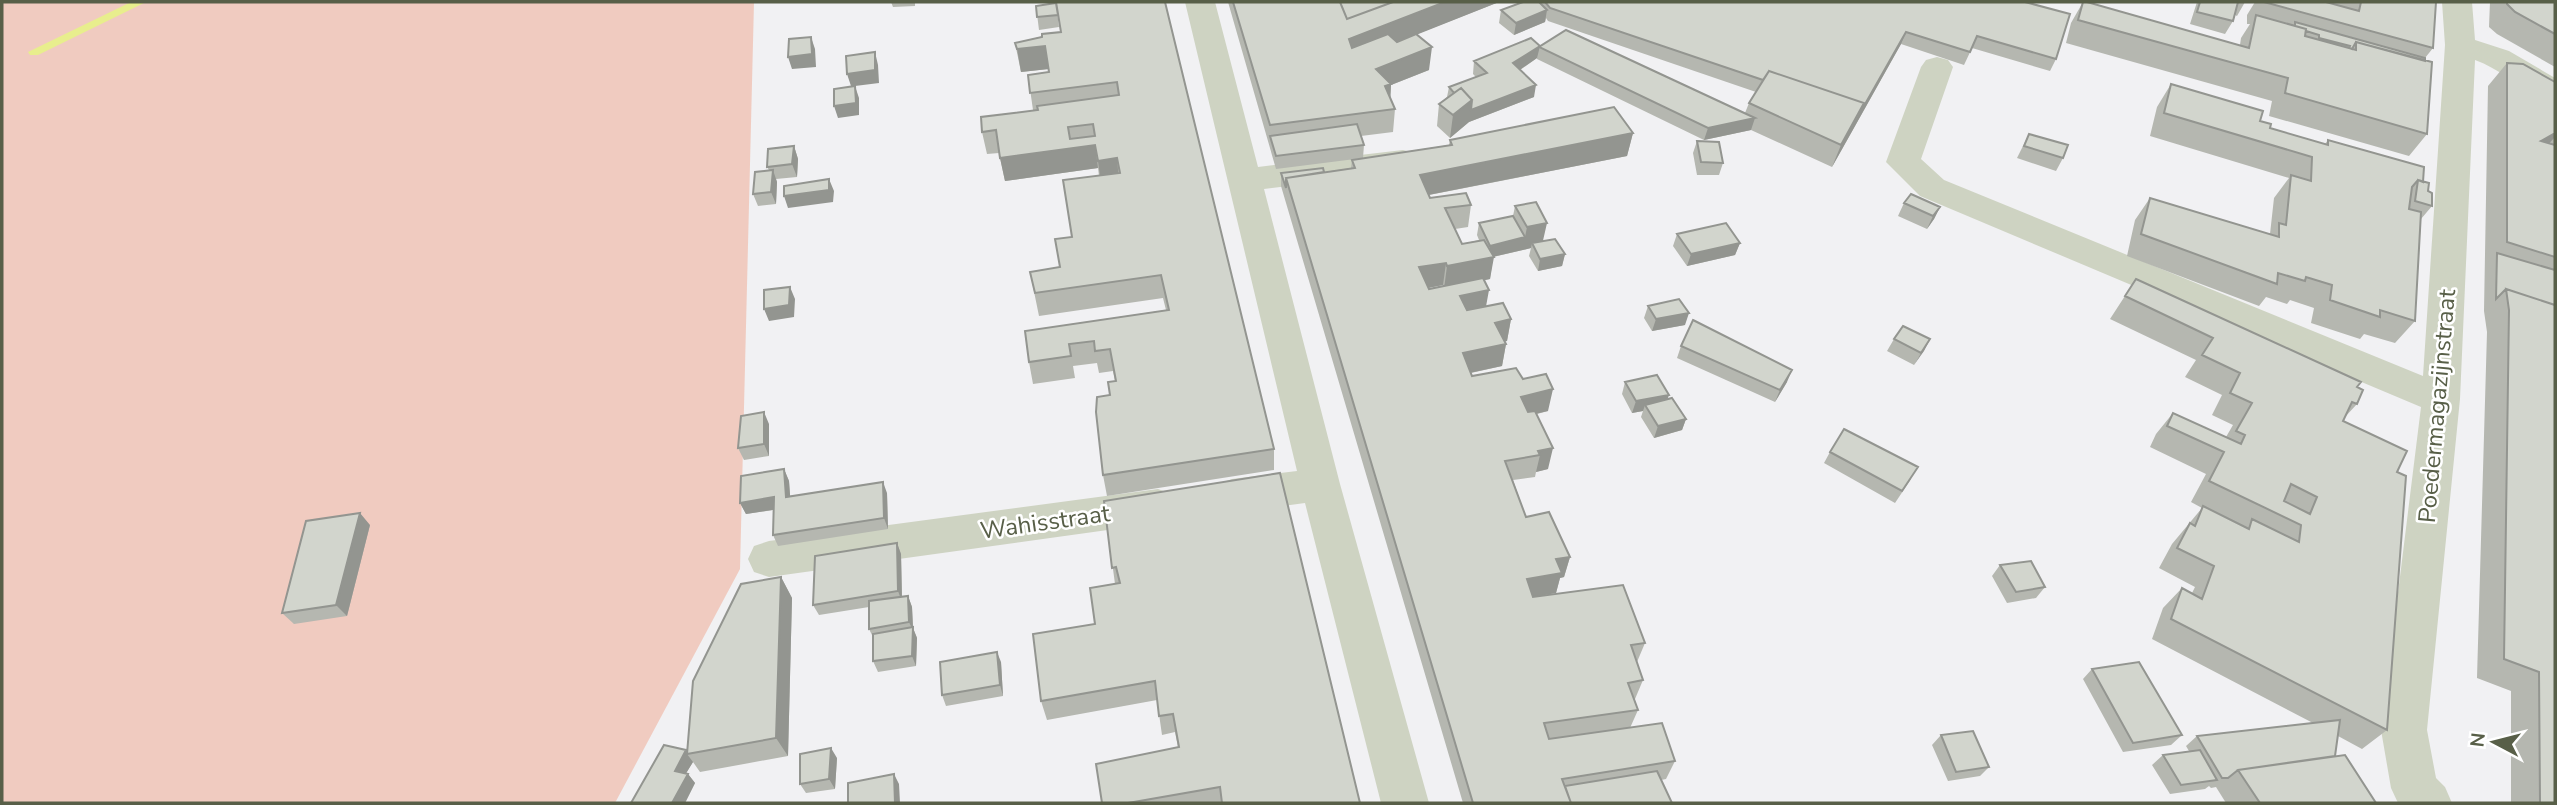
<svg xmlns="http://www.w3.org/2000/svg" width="2557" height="805" font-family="'Nunito Sans',sans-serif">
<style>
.green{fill:#f0cbc0}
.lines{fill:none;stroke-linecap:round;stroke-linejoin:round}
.stream{fill:#e8ee8d;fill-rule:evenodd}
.minor{fill:#ced3c2;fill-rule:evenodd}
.wall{fill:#b5b7b0;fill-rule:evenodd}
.shaded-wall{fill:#939590}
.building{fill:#d2d5cd;stroke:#939590;stroke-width:2;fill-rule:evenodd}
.labels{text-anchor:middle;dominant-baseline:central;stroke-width:5;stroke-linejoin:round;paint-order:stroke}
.street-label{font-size:24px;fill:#585f48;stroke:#fff}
</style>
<rect width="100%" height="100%" fill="#f1f1f3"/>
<path class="green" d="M2,2H754L740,569L615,803H2Z"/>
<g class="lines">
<path class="stream" d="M131,2H146L38,55H30L28,52Z"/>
<path class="minor" d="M1185,2H1215L1258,167L1403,150L1415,153L1420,161L1415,169L1403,172L1264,189L1340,484L1429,803H1381L1305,503L1232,513L1218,508L1212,496L1218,484L1232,479L1297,471Z
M2442,2H2472L2475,40L2509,51L2555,78V101C2526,94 2503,70 2475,60L2460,399L2427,730L2436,778L2445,787L2452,803H2398L2391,788L2381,730L2421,407L1920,196L1886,162L1921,67L1926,60L1937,57L1948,60L1953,67L1921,159L1944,180L2423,376L2445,45Z
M1158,489L1172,494L1178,506L1172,518L1158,523L769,577L754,572L748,559L754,546L769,541Z"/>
</g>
<path class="wall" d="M891,2H915V6L893,7Z
M1165,2L1274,449V470L1107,496L1103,475L1110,395L1115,381L1113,371L1099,373L1097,363L1073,366L1075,378L1033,384L1029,362L1025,331L1166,310L1163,298L1039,316L1030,272L1059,267L1072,237L1099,176L1098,168L1005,181L999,153L987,154L982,132L1033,110L1028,75L1049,72L1048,69L1021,72L1015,43L1060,32Z
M1228,2H1499L1417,34L1429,70L1391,85L1390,99L1395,109L1393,132L1361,136L1364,145L1363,158L1276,169Z
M1523,2H2025L2056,59L2050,71L1972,48L1964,65L1901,44L1832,167L1751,130L1704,140L1537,59V58L1520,70L1534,97L1469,122L1450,138L1437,126L1439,104L1447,97L1449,87L1476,77L1473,74L1474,61L1540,46L1745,113L1749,103L1756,92L1548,21L1546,18L1545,22L1514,35L1499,23L1501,10Z
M2083,2L2240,45L2241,38L2250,24H2247V15L2255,2H2436L2433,48L2425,58L2427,134L2409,156L2269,116L2272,101L2066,43L2071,23Z
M2197,2H2245L2237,16L2235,15L2233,21L2225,34L2190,24Z
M2490,2H2555V67L2497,34L2489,27Z
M1056,3L1059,27L1039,30L1036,6Z
M2507,63L2555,82V803H2511V691L2477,678L2487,332L2484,311L2488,86Z
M2171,84L2260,121L2270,128L2325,144L2328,140L2423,182L2428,191L2432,206L2421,219L2415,321L2395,343L2364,334L2360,339L2311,323L2314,308L2290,300L2287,304L2266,297L2259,306L2127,256L2135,220L2150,198L2270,234L2274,198L2289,178L2150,136L2157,107Z
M1633,133L1627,156L1429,195L1430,198L1471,205L1468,227L1455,229L1462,244L1479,240L1477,235L1479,223L1513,216L1515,206L1543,241L1565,254L1562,266L1538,271L1529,256L1531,248L1493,257L1490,279L1484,280L1486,307L1511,319L1507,341H1505L1506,344L1502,366L1471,373L1472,376L1523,379L1548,411L1537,414L1548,469L1536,472L1535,477L1513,480L1526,517L1570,557L1564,577L1560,578L1556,593L1543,595L1645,643L1637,662L1643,680L1635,699H1634L1638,710L1630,728L1675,761L1666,779L1661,780L1672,803H1463L1281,186V173L1324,172L1351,168L1352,160L1449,145L1450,140ZM1443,285V286L1429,289L1428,288Z
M2029,134L2063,158L2056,171L2017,158Z
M1697,141L1723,163L1719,175H1697L1693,153Z
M794,146L798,159L797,177L776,179L777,182L776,204L758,206L753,194L769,170L767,167Z
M1904,203L1940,207L1934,219L1927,229L1898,216Z
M1677,234L1740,243L1735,255L1687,266L1673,246Z
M2136,279L2357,387V404L2345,417L2343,421L2397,472L2387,730L2362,749L2338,736L2335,756L2376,803H2226L2216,787L2211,788L2209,786L2205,789L2170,794L2152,765L2163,755L2189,751L2186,746L2197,736L2313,723L2152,639L2163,608L2182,588L2192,593L2195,587L2159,568L2172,544L2202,508L2191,502L2206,474L2150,447L2156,434L2173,413L2226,437L2233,425L2212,415L2222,395L2185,377L2196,360L2110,319Z
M1648,306L1685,325L1652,331L1644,318Z
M1894,339H1930L1914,365L1887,351Z
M1681,346L1787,382L1775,402L1677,358Z
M1625,382L1667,399L1686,419L1682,430L1654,438L1641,417L1643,411L1632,413L1622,394Z
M769,424V456L744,460L738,448Z
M1830,452L1911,479L1895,503L1824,463Z
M784,469L789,481L790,496L887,493L888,529L778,546L773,535V510L746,514L740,503Z
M1104,501L1360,803H1102L1178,747L1175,732L1162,735L1157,700L1047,720L1041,701L1095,624L1115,584Z
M370,525L347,616L294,624L282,613Z
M897,543L901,554L902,596H908L912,607L913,628L917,638L916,666L878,672L873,661V637L869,629V607L819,615L813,605Z
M2000,565L2045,587L2036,598L2007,603L1992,576Z
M781,577L792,598L788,756L700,772L693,762L686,773L688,774L695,783L685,803H631L686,750Z
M1001,662L1003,696L946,706L942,695Z
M2092,669L2182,735L2171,745L2123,752L2083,679Z
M1941,735L1989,767L1980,776L1948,781L1932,745Z
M837,758L835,789L806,793L800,784Z"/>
<path class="shaded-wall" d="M1418,2H1499L1348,62L1347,30Z
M1547,10L1545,22L1514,35L1516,23Z
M1906,32L1901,44L1832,167L1841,145Z
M811,37L815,49L816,67L792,69L788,57Z
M1045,46L1049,69L1021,72L1017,49Z
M1540,46L1537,58L1511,76L1513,63Z
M1432,47L1429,70L1391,85L1390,106L1376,69Z
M875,52L878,65L879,83L855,86L859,98V115L838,118L834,106L851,86L847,74Z
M1536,85L1534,97L1469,122L1450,138L1453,115L1472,100Z
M1755,118L1751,130L1704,140L1708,128Z
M1633,133L1627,156L1418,197L1420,175Z
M2555,133V137L2542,151L2541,141Z
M1095,145L1098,168L1005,181L1000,158Z
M794,146L798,159L797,177L792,164Z
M1117,158L1119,181L1101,184L1098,161Z
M773,170L777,182L776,204L771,192Z
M829,179L834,191L833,202L788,208L784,196Z
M1940,207L1934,219L1927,229L1933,216Z
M1547,223L1542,245L1532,243L1531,248L1488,258L1490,246L1525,237L1527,227Z
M1740,243L1735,255L1687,266L1691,254Z
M1565,254L1562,266L1538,271L1540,259Z
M1494,257L1490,279L1444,289L1447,266Z
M1446,263L1443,285L1417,290L1419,267Z
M790,287L795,299L794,317L769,321L764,309Z
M1489,290L1485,312L1457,318L1460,296Z
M1689,313L1685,325L1652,331L1656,319Z
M1511,319L1507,341L1491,345L1495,323Z
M1930,339L1924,351L1914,365L1921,353Z
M1506,344L1502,366L1460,375L1463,353Z
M1792,370L1787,382L1775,402L1780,390Z
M1553,389L1548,411L1517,418L1521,397Z
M1669,395L1665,406L1645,405L1643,411L1632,413L1636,401Z
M764,412L769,424V456L764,444Z
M1686,419L1682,430L1654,438L1658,426Z
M1553,448L1548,469L1536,472L1540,455L1538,451Z
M784,469L789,481L791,508L786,497Z
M883,482L887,493L888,529L884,518Z
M774,497L779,509L746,514L740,503Z
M360,513L370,525L347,616L336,605Z
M897,543L901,554L902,602L898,591Z
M1570,557L1564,577L1560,578L1556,593L1522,599L1527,579L1556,559Z
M781,577L792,598L788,756L776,738Z
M908,596L912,607L913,628L917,638L916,666L912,656L913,631L909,622Z
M997,652L1001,662L1003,696L1000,685Z
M831,748L837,758L835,789L829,779Z
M686,750L687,754L693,762L682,780L675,771Z
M688,774L695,783L685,803H672Z
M894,774L899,784L900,803H895Z"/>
<path class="building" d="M1056,2H1165L1274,449L1103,475L1096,412L1097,397L1110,395L1108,382L1116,381L1110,349L1095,351L1094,341L1069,344L1071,356L1029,362L1025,331L1169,310L1161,275L1035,293L1030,272L1060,267L1055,239L1072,237L1063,180L1120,173L1117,158L1098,161L1095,145L1000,158L996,130L982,132L981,117L1038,110L1037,106L1119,95L1117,82L1030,93L1028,75L1049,72L1045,46L1017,49L1015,43L1042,37V34L1061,32ZM1093,124L1095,136L1070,139L1068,127Z
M1233,2H1340L1347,19L1393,2H1445L1349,39L1352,48L1388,34L1397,42L1416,34L1432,47L1376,69L1391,84L1385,86L1395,109L1270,125Z
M1340,2H1393L1347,19Z
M1523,2H1539L1547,10L1516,23L1501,10Z
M1545,2H2025L2070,14L2056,59L1977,36L1970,52L1906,32L1860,113L1864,103L1769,71L1763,80L1550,8Z
M2083,2H2087L2249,48L2256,15L2306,29L2305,36L2356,50V42L2432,62L2427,134L2285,93L2288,78L2078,20Z
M2200,2H2238L2233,21L2197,12Z
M2264,2H2326L2359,11L2361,2H2436L2433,48Z
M2507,2H2555V34L2515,12L2507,4Z
M1056,3L1058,15L1037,17L1036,6Z
M2295,22L2425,58V61L2356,42L2352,49L2349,48L2350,46L2319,38V35L2306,31V29L2295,26Z
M1566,30L1755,118L1708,128L1539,47Z
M811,37L812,54L788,57L789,39Z
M1531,38L1540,46L1513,63L1536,85L1471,110L1472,100L1461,88L1454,93L1449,87L1487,73L1474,61Z
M875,52V70L847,74L846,56Z
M2507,63L2523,64L2555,82V133L2541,141L2555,145V257L2507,242Z
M1769,71L1864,103L1841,145L1749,103Z
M2171,84L2263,111L2260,121L2271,124L2270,128L2328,145V140L2424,167L2423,182L2418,180L2412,187L2409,209L2421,212L2415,321L2380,310V317L2330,300L2332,285L2306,277L2305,281L2278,273L2277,284L2141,234L2150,198L2279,237V223L2286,225L2291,175L2311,181L2312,157L2164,113Z
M855,86L856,103L834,106V89Z
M1461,88L1472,100L1453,115L1439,104Z
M1614,107L1633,133L1420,175L1430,198L1466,193L1471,205L1445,208L1462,244L1484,240L1494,257L1447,266L1446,263L1419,267L1429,289L1483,278L1489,290L1460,296L1467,310L1503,303L1511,319L1495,323L1506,344L1463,353L1472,376L1516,368L1523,379L1546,374L1553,389L1521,397L1528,412L1535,411L1553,448L1538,451L1540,455L1505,461L1526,517L1549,512L1570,557L1556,559L1562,573L1527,579L1533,597L1623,585L1645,643L1631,645L1643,680L1628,683L1638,710L1544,723L1549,739L1662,723L1675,761L1562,779L1571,803H1473L1286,178L1355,168L1352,160L1452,145L1450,140Z
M1357,124L1364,145L1276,156L1270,136Z
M2029,134L2068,145L2063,158L2024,146Z
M1697,141L1719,142L1723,163L1701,162Z
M794,146L792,164L767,167L768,149Z
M1323,168L1324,172L1286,178V188L1281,173Z
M773,170L771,192L753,194L755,172Z
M829,179V190L784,196V186Z
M2418,180L2429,183L2428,191L2432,193V206L2415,201Z
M1911,194L1940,207L1933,216L1904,203Z
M1536,202L1547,223L1527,227L1515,206Z
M1513,216L1525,237L1490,246L1479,223Z
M1726,223L1740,243L1691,254L1677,234Z
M1555,239L1565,254L1540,259L1532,243Z
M2497,253L2555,270V305L2506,289L2496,299Z
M2136,279L2361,382L2357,387L2363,390L2357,404L2352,402L2343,421L2407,451L2397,472L2406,476L2387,730L2171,619L2182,588L2202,599L2214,566L2177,548L2190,523L2195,526L2203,506L2249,529L2252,519L2299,542L2301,525L2209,481L2224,452L2167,426L2173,413L2241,444L2245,435L2236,431L2252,403L2230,393L2240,373L2202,355L2213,338L2125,296ZM2291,484L2317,497L2310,514L2284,501Z
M790,287L789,305L764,309V290Z
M2506,289L2555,305V803H2540L2539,672L2504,659L2509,310Z
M1679,299L1689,313L1656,319L1648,306Z
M1693,320L1792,370L1780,390L1681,346Z
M1903,326L1930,339L1921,353L1894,339Z
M1657,375L1669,395L1636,401L1625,382Z
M1672,398L1686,419L1658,426L1645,405Z
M764,412V444L738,448L741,416Z
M1844,429L1918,467L1902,491L1830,452Z
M784,469L786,497L883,482L884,518L773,535L774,497L740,503L741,476Z
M1280,473L1360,803H1222L1220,787L1128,803H1102L1096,764L1179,747L1173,714L1159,716L1155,681L1041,701L1033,634L1095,624L1090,588L1120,583L1116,567L1112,568L1104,501Z
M360,513L336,605L282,613L306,521Z
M897,543L898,591L813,605L815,556Z
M2031,561L2045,587L2016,592L2000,565Z
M781,577L776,738L687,754L693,681L741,584Z
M908,596L909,622L869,629V601Z
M913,627L912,656L873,661V634Z
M997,652L1000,685L942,695L940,662Z
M2139,662L2182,735L2133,743L2092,669Z
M2340,720L2335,756L2238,770L2228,778H2222L2197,736Z
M1973,731L1989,767L1956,772L1941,735Z
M664,745L686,750L675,771L688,774L672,803H631Z
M831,748L829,779L800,784V754Z
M2200,750L2217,780L2181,785L2163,755Z
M2345,755L2376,803H2260L2238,770Z
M1657,771L1672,803H1571L1565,786Z
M894,774L895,803H848V783Z"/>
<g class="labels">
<g class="street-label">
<text transform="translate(2437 406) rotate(-85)">Poedermagazijnstraat</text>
<text transform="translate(1045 522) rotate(-8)">Wahisstraat</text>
</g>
</g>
<rect width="2557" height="805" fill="none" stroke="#585f48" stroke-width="7"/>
<g transform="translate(2494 742) rotate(277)" stroke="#ffffff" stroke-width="5" paint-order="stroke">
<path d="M0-5L12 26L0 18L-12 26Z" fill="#585f48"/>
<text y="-10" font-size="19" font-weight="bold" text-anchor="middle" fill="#585f48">N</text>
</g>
</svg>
